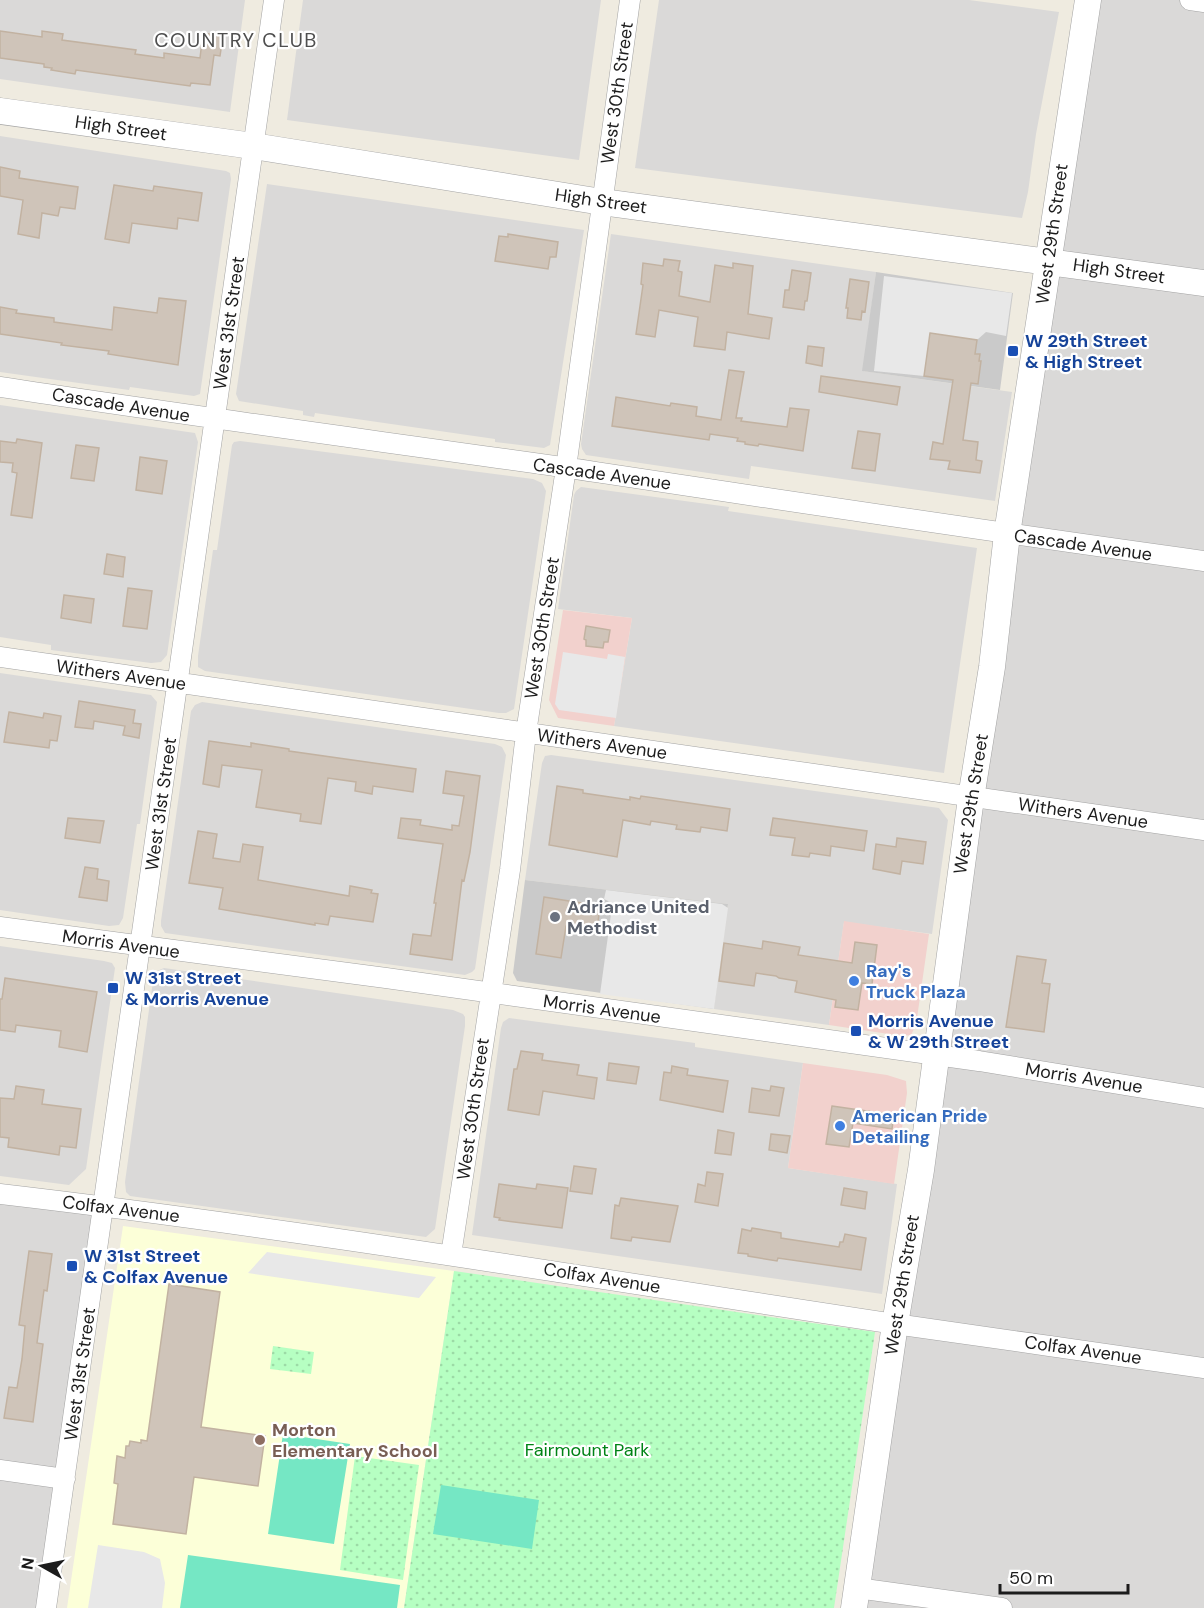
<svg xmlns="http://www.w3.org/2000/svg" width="1204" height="1608" font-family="'DM Sans',sans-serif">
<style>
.residential{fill:#dad9d8}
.commercial{fill:#f2d1cd}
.education{fill:#fcffd8}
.religious{fill:#cacaca}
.park{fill:url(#park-dots)}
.pitch{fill:#75e7c4}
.parking{fill:#e8e8e8}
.building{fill:#cfc4b9;stroke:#c2b2a1;stroke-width:1.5}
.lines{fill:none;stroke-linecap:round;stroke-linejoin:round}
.minor-casing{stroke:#a3a3a3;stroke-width:21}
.tertiary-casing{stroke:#a3a3a3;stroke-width:27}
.minor{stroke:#fff;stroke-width:20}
.tertiary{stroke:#fff;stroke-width:26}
.transit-dot{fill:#1a4fb4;stroke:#fff;stroke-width:2}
.worship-dot{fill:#6b7280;stroke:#fff;stroke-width:2}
.shop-dot{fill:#3f7fe0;stroke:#fff;stroke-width:2}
.education-dot{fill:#8d6e63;stroke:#fff;stroke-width:2}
.labels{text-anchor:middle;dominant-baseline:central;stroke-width:4.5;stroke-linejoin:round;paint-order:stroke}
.street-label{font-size:18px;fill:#1c1c1c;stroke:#fff}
.transit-label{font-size:18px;font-weight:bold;fill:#164399;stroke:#fff;text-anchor:start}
.worship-label{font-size:18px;font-weight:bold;fill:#5b616d;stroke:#fff;text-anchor:start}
.shop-label{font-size:18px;font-weight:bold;fill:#366cbe;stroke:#fff;text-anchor:start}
.education-label{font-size:18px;font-weight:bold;fill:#785e54;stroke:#fff;text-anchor:start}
.park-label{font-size:18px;fill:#008316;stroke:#fff}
.neighbourhood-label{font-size:20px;letter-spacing:1.5px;fill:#4f4f4f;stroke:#fff}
</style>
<defs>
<pattern id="park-dots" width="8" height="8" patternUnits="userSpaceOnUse" patternTransform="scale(1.5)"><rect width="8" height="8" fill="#b6ffc2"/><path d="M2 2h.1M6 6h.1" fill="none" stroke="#9cdaa6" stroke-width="1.8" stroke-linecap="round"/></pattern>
</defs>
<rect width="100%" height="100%" fill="#efebe0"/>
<path class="residential" d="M0,0H245L230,112L0,79Z
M303,0H601L579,160L287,120Z
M659,0H969L1059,12L1036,134L1028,192L1022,218L635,168Z
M1088,0H1204V1608H854Z
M0,136L226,171L230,173L231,179L200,394L194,396L130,387L129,390L0,372Z
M267,184L584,230L550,445L544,448L495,442V439L315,413L314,417L303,415V411L239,401L236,394Z
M611,234L876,272L863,371L1012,392L995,501L751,466L749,479L586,455L582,449L581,444Z
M0,405L195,433L198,442L167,655L161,662L151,663L51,650V645L0,637Z
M240,441L533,479L542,483L546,491L514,709L506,713H499L205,671L198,667V656L213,550H217L232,445L234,442Z
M581,487L729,507L728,511L977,548L944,773L614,726L632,618L558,609L574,495L576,491Z
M0,673L151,695L157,702L140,824H137L123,918L119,925L109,926L0,910Z
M202,702L495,744L502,747L506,755L475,969L472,972L465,975L165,933L161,926V921L191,711L195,705Z
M551,755L939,808L948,820L932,934L844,922L829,1025L714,1009L728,904L525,880L542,763L545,756Z
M0,946L104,961L112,963L115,968L86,1169L69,1185L0,1176Z
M164,968L453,1010L463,1014L465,1017V1026L435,1229L426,1237L130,1196L126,1192L125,1182L153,981L157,971Z
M509,1018L695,1043V1047L803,1063L788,1168L897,1184L882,1294L472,1235L501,1028L503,1022Z
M0,1194L105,1206L46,1608H0Z"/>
<path class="commercial" d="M563,610L632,618L614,726L558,718L549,700Z
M844,921L929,934L916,1025L911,1035L902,1036L829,1025Z
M803,1063L887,1075L906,1081L907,1093L894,1184L788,1168Z"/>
<path class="education" d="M123,1226L454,1271L404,1608H67Z"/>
<path class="religious" d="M876,272L1013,293L1000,390L862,371Z
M525,880L728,904L714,1009L517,981L513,973Z"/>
<path class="park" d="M454,1271L875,1332L834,1608H404Z
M273,1346L314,1352L311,1374L270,1369Z
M355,1456L419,1465L403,1580L340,1570Z"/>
<path class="pitch" d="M283,1434L350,1444L334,1544L268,1534Z
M441,1485L539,1500L532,1549L433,1534Z
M188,1555L400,1585L397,1608H180Z"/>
<path class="parking" d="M884,276L1012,293L1006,336L986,332L977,340L930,333L924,376L874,371Z
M563,652L607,659L608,654L625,657L616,718L559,710L555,704Z
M606,890L722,904L728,908L714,1009L600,994L611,914L610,902L604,899Z
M267,1252L436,1277L419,1298L248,1273Z
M98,1545L144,1552L160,1559L165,1583L162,1608H88Z"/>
<path class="building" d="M0,31L42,37V31L63,34L62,40L136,50L135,54L164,58V53L200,58L203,33L223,36L220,56L214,55L210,85L191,83L190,86L76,70L75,74L51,70L52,68L44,67V64L0,58Z
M0,167L20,171L19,178L78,187L75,209L60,207L58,216L42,213L39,238L18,234L23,200L0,196Z
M114,185L153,191L154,186L202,193L198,221L178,218L177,229L132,223L129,243L105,239Z
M508,234L558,242L556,257H550L548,269L495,261L499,236L508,237Z
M664,259L680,261L678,271L682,272L679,296L710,302L715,265L733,268V263L753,266L748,314L772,318L769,339L727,332L725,350L694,346L698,317L659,310L655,337L636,334L643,285L641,284L643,263L663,266Z
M792,270L811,273L807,301H805L804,310L783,307L785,290H789Z
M850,279L869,282L865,312L862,311L861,320L847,318L848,308H846Z
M159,298L186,301L178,365L108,354L109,351L61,345L62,343L0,334V307L17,310L16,313L54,318V322L112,330L114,307L157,313Z
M930,333L977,340L975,354H980L979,361H981L978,384L971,383L963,440L978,442L976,460L982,461L980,473L948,469L950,461L930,459L933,442L943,444L953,380L924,376Z
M808,346L824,348L822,366L806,363Z
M729,370L744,372L736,418H742L741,421L787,427L790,408L809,410L803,451L759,444L758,446L745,444V442L737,441L738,438L710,434L709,440L612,426L616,397L670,406L671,403L697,407L696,416L721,420Z
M821,376L900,387L897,405L819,392Z
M858,431L880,434L875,471L852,468Z
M17,439L42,443L32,518L11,515L17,473L12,472L13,463L0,462V441L16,443Z
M76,445L99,448L94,481L71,478Z
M140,457L167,461L162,494L136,490Z
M107,554L125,557L123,577L104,574Z
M128,588L152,591L147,629L123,626Z
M64,595L94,599L91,623L61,618Z
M586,626L610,630L608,642H604L603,648L586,646V640L584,639Z
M79,701L135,710L133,723L141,724L139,738L123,735L125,726L94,721L93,729L75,727Z
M9,712L43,718L44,713L61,716L57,741L50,740L49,748L4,742Z
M209,741L251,747V743L289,749V751L416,769L413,792L373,786L372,794L355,791L356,782L328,778L321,824L300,821L301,814L256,807L262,770L222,765L219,787L203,784Z
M446,771L480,776L470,852L464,881L462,880L452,960L410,954L413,934L431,936L436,903H434L443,844L398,838L401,818L421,820L420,825L452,830V825L459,826L464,796L443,793Z
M557,786L583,790V793L630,800V797L640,799L641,796L730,809L727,831L701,827L700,832L676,829L677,825L651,821L650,825L623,820L617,857L549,845Z
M68,818L104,821L100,843L65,838Z
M773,818L867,831L864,851L831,846L830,856L810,853L809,857L792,855L795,838L770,835Z
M198,831L217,834L213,858L240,862L243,844L263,847L258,880L349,896L350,886L372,890L371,893L378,894L373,922L330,916L328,925L315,923V925L219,909L223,888L189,883Z
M897,838L926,842L923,864L902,861L900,874L873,869L876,844L896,847Z
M85,867L98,869L97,879L109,881L107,901L79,897Z
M544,897L600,906L597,930L566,926L561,958L536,954Z
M763,941L800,947L798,955L852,963L855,942L877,945L872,984L862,983L858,1010L835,1007L836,1000L795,992L797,981L779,978L776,976L756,973L754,986L719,981L724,943L762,949Z
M1017,956L1046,960L1042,983L1050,984L1044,1032L1006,1027Z
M5,978L97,992L87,1052L59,1047L61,1031L16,1025L15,1032L0,1030V999H2Z
M521,1051L543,1054L542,1060L579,1065L577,1075L597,1078L594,1099L543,1091L539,1115L508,1110L514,1069H517Z
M609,1063L639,1067L636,1084L607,1080Z
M672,1066L688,1069L687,1075L728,1081L723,1112L660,1100L664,1072L671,1073Z
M16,1086L44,1090L42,1104L81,1109L76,1148L60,1146L59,1155L8,1147L9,1138L0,1137V1098L14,1099Z
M771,1086L784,1088L779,1116L749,1112L752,1088L770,1091Z
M832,1106L894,1115L892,1129L853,1123L849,1147L826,1144Z
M718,1130L734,1133L731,1155L715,1153Z
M771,1134L790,1136L787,1153L769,1150Z
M574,1166L596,1169L592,1194L570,1191Z
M707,1172L723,1174L718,1206L695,1202L698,1184L705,1186Z
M499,1184L536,1189L537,1184L568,1188L562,1228L499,1220L500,1218L494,1217Z
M844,1188L867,1192L865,1209L841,1205Z
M621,1198L678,1206L670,1242L632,1237L631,1241L611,1238L615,1205L619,1206Z
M752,1228L781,1233V1238L839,1247L840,1242H843L845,1234L866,1238L861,1270L778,1258L777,1261L748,1256V1254L738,1253L742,1229L751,1231Z
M29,1251L52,1254L47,1291L44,1290L37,1343L43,1344L33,1422L4,1418L9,1387L17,1388L22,1359L25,1326L19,1325Z
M169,1284L220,1292L201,1427L265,1436L258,1486L194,1477L186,1534L113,1524L118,1484L114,1483L117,1456L125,1458L126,1446H129L130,1441L141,1443V1440L147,1441Z"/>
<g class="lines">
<g class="minor-casing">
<path id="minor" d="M1190,0L1204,2
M0,387C189,416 379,441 569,468C781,500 992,532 1204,561
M0,657L1204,830
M0,927L386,978L979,1061L1204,1098
M0,1194C300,1229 597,1279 895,1324C998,1339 1101,1353 1204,1368
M451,1255L510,870L526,733L566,468L630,0
M0,1470L65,1479
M857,1588L1002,1608
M46,1608C124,1072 197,536 274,0"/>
</g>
<g class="tertiary-casing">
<path id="tertiary" d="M0,111L253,146L602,202L1204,283
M854,1608L895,1324L921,1170L971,798L992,667L1007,534L1088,0"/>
</g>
<use href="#minor" class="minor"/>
<use href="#tertiary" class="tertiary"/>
</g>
<g class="transit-dot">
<rect x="1007" y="345" width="12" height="12" rx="3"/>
<rect x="107" y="982" width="12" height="12" rx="3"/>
<rect x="850" y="1025" width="12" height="12" rx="3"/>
<rect x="66" y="1260" width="12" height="12" rx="3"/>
</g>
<circle class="worship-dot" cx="555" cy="917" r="6"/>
<g class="shop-dot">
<circle cx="854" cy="981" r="6"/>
<circle cx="840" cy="1126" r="6"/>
</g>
<circle class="education-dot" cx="260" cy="1440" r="6"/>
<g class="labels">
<g class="street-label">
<text transform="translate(617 93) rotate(-82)">West 30th Street</text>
<text transform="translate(121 128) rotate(8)">High Street</text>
<text transform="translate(601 201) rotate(8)">High Street</text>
<text transform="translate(1052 234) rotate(-82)">West 29th Street</text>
<text transform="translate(1119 271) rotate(8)">High Street</text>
<text transform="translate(229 323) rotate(-82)">West 31st Street</text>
<text transform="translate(121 405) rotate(9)">Cascade Avenue</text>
<text transform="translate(602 474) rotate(8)">Cascade Avenue</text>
<text transform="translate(1083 545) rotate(8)">Cascade Avenue</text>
<text transform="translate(542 628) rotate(-81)">West 30th Street</text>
<text transform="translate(121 675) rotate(8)">Withers Avenue</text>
<text transform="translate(602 744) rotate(8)">Withers Avenue</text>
<text transform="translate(161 804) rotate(-82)">West 31st Street</text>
<text transform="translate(971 804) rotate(-81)">West 29th Street</text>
<text transform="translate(1083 813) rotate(8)">Withers Avenue</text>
<text transform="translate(121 944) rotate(8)">Morris Avenue</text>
<text transform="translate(602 1009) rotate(8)">Morris Avenue</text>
<text transform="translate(1084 1078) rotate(9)">Morris Avenue</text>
<text transform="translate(473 1109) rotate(-82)">West 30th Street</text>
<text transform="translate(121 1209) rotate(7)">Colfax Avenue</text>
<text transform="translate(602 1278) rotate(9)">Colfax Avenue</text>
<text transform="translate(902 1285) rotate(-81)">West 29th Street</text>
<text transform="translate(1083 1350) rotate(8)">Colfax Avenue</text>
<text transform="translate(80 1374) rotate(-82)">West 31st Street</text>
</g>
<g class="transit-label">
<text x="1025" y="341">W 29th Street<tspan x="1025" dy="21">&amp; High Street</tspan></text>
<text x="125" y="978">W 31st Street<tspan x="125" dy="21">&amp; Morris Avenue</tspan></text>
<text x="868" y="1021">Morris Avenue<tspan x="868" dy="21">&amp; W 29th Street</tspan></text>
<text x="84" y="1256">W 31st Street<tspan x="84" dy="21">&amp; Colfax Avenue</tspan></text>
</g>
<g class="worship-label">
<text x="567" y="907">Adriance United<tspan x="567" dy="21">Methodist</tspan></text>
</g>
<g class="shop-label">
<text x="866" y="971">Ray's<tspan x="866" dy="21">Truck Plaza</tspan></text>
<text x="852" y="1116">American Pride<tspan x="852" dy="21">Detailing</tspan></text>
</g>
<g class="education-label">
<text x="272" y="1430">Morton<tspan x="272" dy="21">Elementary School</tspan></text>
</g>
<g class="park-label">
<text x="587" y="1450">Fairmount Park</text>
</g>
<g class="neighbourhood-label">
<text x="236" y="40">COUNTRY CLUB</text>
</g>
</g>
<g transform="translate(42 1566) rotate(279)" stroke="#ffffff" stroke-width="4.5" paint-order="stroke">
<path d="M0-4.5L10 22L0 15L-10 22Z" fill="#1c1c1c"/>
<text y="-9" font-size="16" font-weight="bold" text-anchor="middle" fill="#1c1c1c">N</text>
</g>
<path d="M1000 1584v9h128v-9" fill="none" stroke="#1c1c1c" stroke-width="3"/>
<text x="1009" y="1584" font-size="18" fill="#1c1c1c" stroke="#ffffff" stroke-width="4.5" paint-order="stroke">50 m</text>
</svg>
